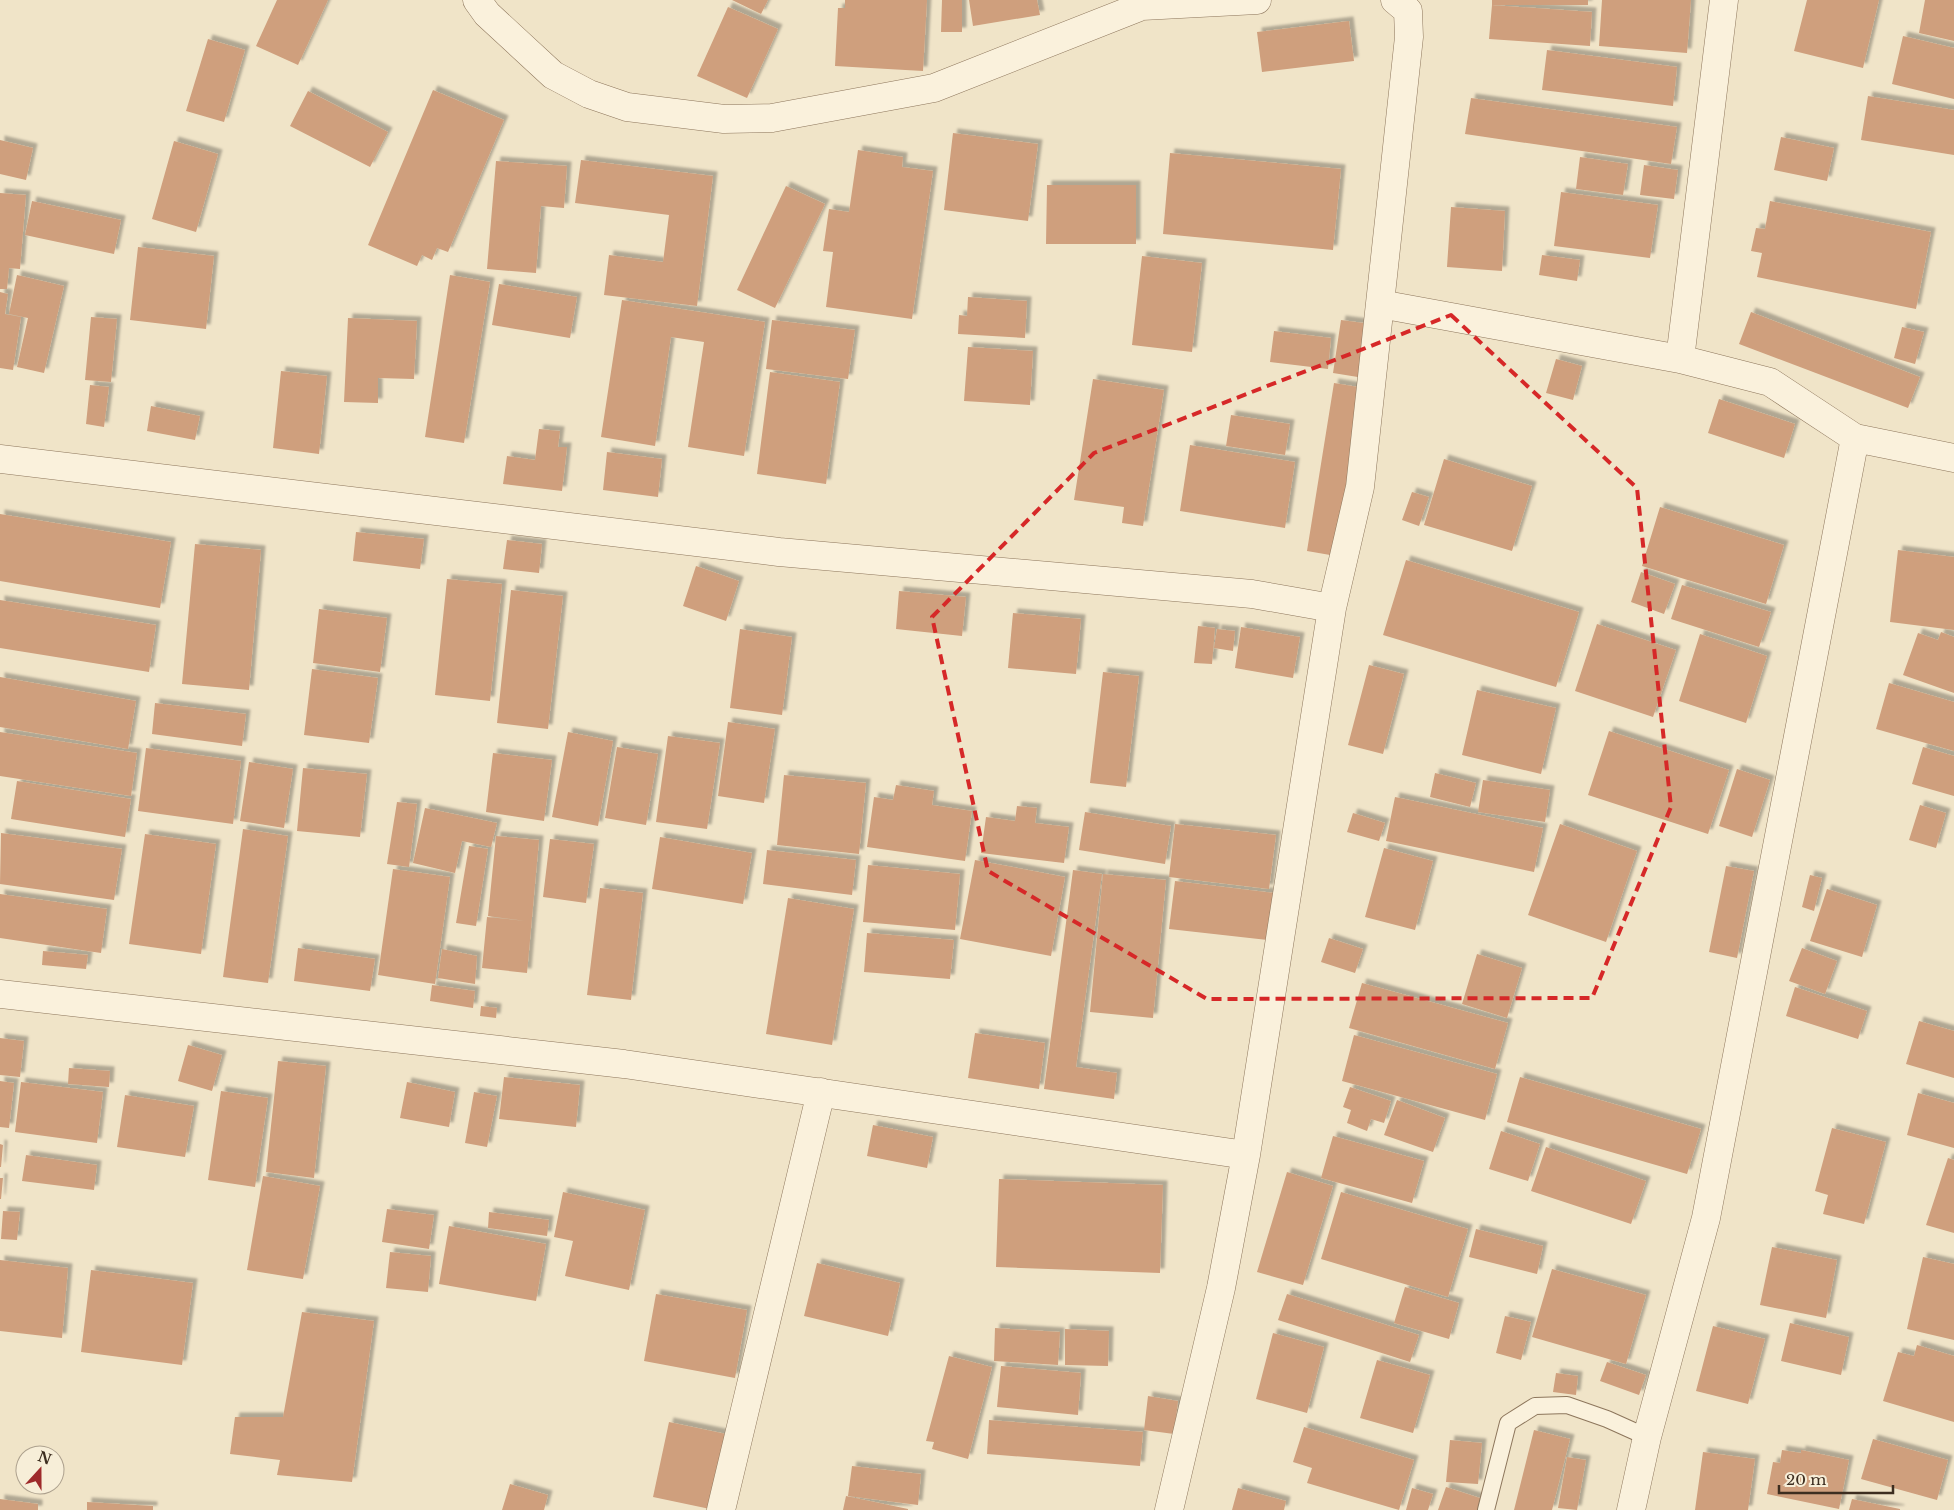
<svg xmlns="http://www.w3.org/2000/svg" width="1954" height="1510" font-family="'Libre Baskerville',serif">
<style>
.building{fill:#cf9f7d;filter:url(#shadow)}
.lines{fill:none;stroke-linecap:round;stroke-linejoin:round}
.lane-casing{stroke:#8d765c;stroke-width:18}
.street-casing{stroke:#8d765c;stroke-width:29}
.lane{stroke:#faf1dc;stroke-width:16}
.street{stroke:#faf1dc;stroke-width:28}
.marked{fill:none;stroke:#d62828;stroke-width:4;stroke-dasharray:10 6;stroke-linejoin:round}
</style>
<defs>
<filter id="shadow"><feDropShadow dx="4.5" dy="-4.5" stdDeviation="1" flood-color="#0004"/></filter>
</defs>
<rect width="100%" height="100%" fill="#f0e4c8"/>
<path class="building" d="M277,0H328L298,65L256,46Z
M732,0H768L761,14Z
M845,0H927L923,71L835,66L838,8H845Z
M942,0H962V32H941Z
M969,0H1037L1040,15L973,26Z
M1492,0H1588V5H1492Z
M1602,0H1691L1687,53L1599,46Z
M1807,0H1879L1863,68L1794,51Z
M1925,0H1954V41L1919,33Z
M1492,5L1592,12L1590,46L1489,39Z
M728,7L778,29L747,98L697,76Z
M1349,21L1354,61L1262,72L1257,32Z
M1903,36L1954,48V99L1892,84Z
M208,39L245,50L224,122L186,111Z
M1547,50L1677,67L1673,106L1542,90Z
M433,90L504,120L448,252L437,248L432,260L422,255L417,266L368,245Z
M308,91L388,132L370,167L290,126Z
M1868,96L1954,110V155L1861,140Z
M1471,98L1677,127L1671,164L1465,134Z
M953,133L1038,144L1028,221L944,210Z
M1781,137L1834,148L1827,181L1774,170Z
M0,140L33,148L26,180L0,174Z
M174,141L218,154L196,232L152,219Z
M858,150L903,157L902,167L933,171L912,319L826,307L833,252L823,251L829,209L849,212Z
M1170,153L1341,169L1333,250L1163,234Z
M1580,157L1628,164L1623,195L1576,189Z
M581,160L713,176L697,306L604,295L609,255L663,262L669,215L575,203Z
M496,161L567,166L564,208L541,206L536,273L487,269Z
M1644,165L1678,170L1674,199L1640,195Z
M1047,185H1136V244H1046Z
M786,186L825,204L775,308L737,290Z
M1561,192L1658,205L1650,258L1554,246Z
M0,193L26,195L20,269L9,268L7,289H0Z
M32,201L121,220L114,254L25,235Z
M1770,201L1931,232L1916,309L1757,277L1762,253L1751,251L1756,228L1765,229Z
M1451,207L1505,211L1502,271L1447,267Z
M138,247L214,256L206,329L130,320Z
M1542,255L1580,260L1577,281L1539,275Z
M1142,256L1202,263L1192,352L1132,345Z
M17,275L64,286L44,373L17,367L28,318L9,314Z
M450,275L490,282L464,443L425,437Z
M499,284L577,297L570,338L492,325Z
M0,292L8,294L5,314L21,317L13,370L0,368Z
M968,297L1027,301L1025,338L958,334L959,315L967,316Z
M622,300L765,322L744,456L688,447L704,342L671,337L655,446L601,437Z
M1751,312L1920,377L1908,408L1739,344Z
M91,317L117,319L111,382L85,380Z
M348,318L417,321L414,379L378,378V403L344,402Z
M772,320L855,330L848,379L766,369Z
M1341,320L1371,324L1364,378L1333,373Z
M1902,327L1924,332L1915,364L1894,358Z
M1274,331L1331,338L1328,369L1270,362Z
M968,347L1033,351L1030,405L964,401Z
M1556,359L1582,366L1573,400L1546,393Z
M281,371L327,376L319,454L273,448Z
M770,372L840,382L826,484L757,474Z
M1093,379L1164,390L1143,526L1122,523L1124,507L1074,500Z
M1334,383L1364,388L1336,556L1307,551Z
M90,385L109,387L104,427L86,424Z
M1719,399L1795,424L1784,458L1708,433Z
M151,406L200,416L195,440L147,431Z
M1231,415L1290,424L1285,455L1226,446Z
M539,429L560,431L558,447H567L562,491L503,484L507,456L535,460Z
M1190,445L1295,462L1285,528L1180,511Z
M607,452L662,459L658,497L603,490Z
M1444,459L1532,486L1512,551L1424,525Z
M1412,492L1429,497L1419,526L1402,520Z
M1660,507L1784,545L1766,604L1642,566Z
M0,514L171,542L160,608L0,581Z
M356,532L424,539L420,569L353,561Z
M507,540L542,544L539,573L503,569Z
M195,544L261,550L249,690L182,684Z
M1898,550L1954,557V630L1890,622Z
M1406,560L1579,612L1556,687L1383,635Z
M696,566L739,581L726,621L683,606Z
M1641,572L1675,584L1664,614L1631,602Z
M447,579L502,584L490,701L435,695Z
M1682,585L1771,612L1759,647L1671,619Z
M511,590L563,596L548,729L497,723Z
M899,591L966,597L962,636L896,629Z
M0,600L156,625L149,672L0,648Z
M319,609L387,618L380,672L313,663Z
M1013,613L1081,619L1076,674L1008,668Z
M1597,624L1676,650L1653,717L1575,691Z
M1198,626L1215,628L1212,664L1194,663Z
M1241,627L1300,637L1293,678L1235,668Z
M740,629L792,637L782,715L730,708Z
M1217,629L1235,631L1233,651L1214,648Z
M1941,632L1954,637V693L1903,675L1918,633L1938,640Z
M1700,634L1767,656L1746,723L1679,701Z
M1369,665L1404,674L1383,754L1348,745Z
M312,669L378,678L369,743L304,735Z
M1103,672L1139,676L1126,787L1090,783Z
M0,677L136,701L128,749L0,727Z
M1889,683L1954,702V751L1876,729Z
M1477,690L1556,708L1541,774L1462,755Z
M155,703L246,714L242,746L152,734Z
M728,722L775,729L764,803L718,796Z
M1609,731L1729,770L1708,834L1588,795Z
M0,732L137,753L131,796L0,776Z
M568,732L613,741L598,826L552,817Z
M668,736L720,743L707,829L656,822Z
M617,747L658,754L646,825L605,818Z
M1923,747L1954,756V796L1912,784Z
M146,748L241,761L233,824L138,811Z
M493,753L552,760L544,821L486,812Z
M249,762L293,769L284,828L240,821Z
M303,768L367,774L360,837L297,831Z
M1737,769L1770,780L1752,837L1719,826Z
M1435,773L1476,783L1470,807L1430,797Z
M784,775L866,783L859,854L777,845Z
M1483,780L1550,790L1545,822L1478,812Z
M17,781L131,799L125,837L11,819Z
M896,785L934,791L932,805L972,811L965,861L867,847L874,797L893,800Z
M1395,797L1543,828L1534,872L1386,841Z
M397,802L417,804L409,867L387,864Z
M1920,805L1946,813L1936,848L1909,840Z
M1017,806L1037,808L1035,823L1069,827L1064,863L981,853L986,817L1015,821Z
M425,808L497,823L491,847L462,841L455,873L413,863Z
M1085,812L1171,826L1165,864L1079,850Z
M1353,813L1385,823L1379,841L1347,832Z
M1175,824L1276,835L1269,889L1169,877Z
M1560,824L1637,851L1606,942L1528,915Z
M243,829L288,836L268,983L223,977Z
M1,833L122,849L114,900L0,884Z
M145,834L216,844L201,954L129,944Z
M496,836L539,840L527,973L482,968L487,917L526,921L488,916Z
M660,837L752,853L743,904L652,889Z
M550,839L594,844L586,903L543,897Z
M469,846L488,849L476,926L456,923Z
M1384,848L1433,861L1415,930L1365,917Z
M767,850L856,860L852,895L763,884Z
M975,860L1065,877L1051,956L960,939Z
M868,865L960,874L955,930L863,922Z
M1726,866L1754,871L1737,958L1709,952Z
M393,869L450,877L435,984L378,975Z
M1073,870L1102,874L1076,1067L1117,1073L1114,1099L1044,1089Z
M1103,874L1166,880L1153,1018L1090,1012Z
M1810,875L1822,878L1814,911L1802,907Z
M1175,881L1283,894L1277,941L1169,929Z
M600,888L643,893L631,1000L587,995Z
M1827,889L1877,905L1862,957L1810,941Z
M0,894L107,909L101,953L0,938Z
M788,898L854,909L832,1045L766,1034Z
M867,933L954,940L950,979L864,972Z
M1329,938L1363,949L1355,973L1321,962Z
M298,948L375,959L370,991L294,981Z
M1802,948L1837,961L1825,994L1789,981Z
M442,949L477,956L475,984L438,978Z
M43,951L88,955L86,969L42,965Z
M1477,954L1522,968L1507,1018L1462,1004Z
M1362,983L1508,1023L1495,1069L1349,1028Z
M432,985L475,991L473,1008L430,1001Z
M1795,987L1867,1011L1858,1039L1786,1016Z
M481,1006L497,1008L496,1018L480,1016Z
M1919,1021L1954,1031V1078L1906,1064Z
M975,1033L1045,1043L1039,1089L968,1078Z
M1354,1035L1497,1074L1485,1120L1342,1081Z
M0,1038L24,1041L20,1077L0,1075Z
M188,1045L222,1055L212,1091L178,1081Z
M278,1061L326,1066L314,1178L266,1172Z
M69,1068L110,1071L109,1087L68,1084Z
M504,1077L580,1085L576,1127L499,1119Z
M1520,1077L1701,1129L1687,1174L1507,1122Z
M0,1081L14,1083L9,1128L0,1127Z
M21,1082L103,1092L97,1143L15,1132Z
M407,1082L455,1092L449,1127L400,1118Z
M1350,1087L1391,1101L1384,1123L1371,1119L1367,1131L1347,1123L1351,1110L1343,1107Z
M221,1091L268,1098L255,1187L208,1180Z
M474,1092L497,1096L487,1147L465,1143Z
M1918,1093L1954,1103V1148L1907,1135Z
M125,1095L194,1106L185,1157L117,1147Z
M1397,1100L1445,1118L1433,1152L1384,1135Z
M873,1125L933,1137L927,1168L867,1156Z
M1832,1128L1886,1142L1864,1224L1823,1214L1828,1195L1815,1191Z
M1501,1131L1540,1144L1528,1181L1489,1169Z
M1333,1136L1424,1161L1412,1203L1321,1178Z
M0,1144L3,1145L1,1167H0Z
M1546,1147L1646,1181L1631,1224L1531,1191Z
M26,1155L97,1165L94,1190L22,1181Z
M1948,1158L1954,1160V1233L1926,1225Z
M1287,1172L1333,1186L1303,1285L1257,1272Z
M263,1176L320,1186L303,1279L247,1270Z
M0,1178H3L1,1199H0Z
M999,1179L1163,1185L1160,1273L996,1267Z
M563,1192L645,1210L629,1290L565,1276L573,1241L554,1237Z
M1341,1192L1468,1229L1448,1297L1321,1259Z
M387,1209L434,1215L429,1249L382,1242Z
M3,1211L20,1212L17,1240L1,1239Z
M489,1212L549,1220L547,1236L488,1228Z
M449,1226L546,1244L536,1301L439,1284Z
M1476,1229L1543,1246L1537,1274L1469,1257Z
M1772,1247L1837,1260L1826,1318L1760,1305Z
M390,1252L431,1256L428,1292L386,1288Z
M1923,1257L1954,1264V1340L1907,1329Z
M0,1260L68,1268L62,1338L0,1331Z
M817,1263L900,1283L888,1336L804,1316Z
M1552,1269L1646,1295L1626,1364L1532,1337Z
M91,1270L193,1283L182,1365L81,1352Z
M1405,1287L1459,1303L1449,1339L1394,1323Z
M656,1294L747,1310L735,1378L644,1361Z
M1287,1294L1419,1335L1410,1362L1278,1320Z
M302,1312L374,1321L352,1482L277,1475L280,1460L230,1454L235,1417H283Z
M1505,1316L1531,1322L1521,1360L1496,1353Z
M1790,1323L1849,1337L1841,1375L1781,1361Z
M1713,1326L1765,1339L1748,1404L1696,1391Z
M995,1328L1060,1332L1058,1365L994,1361Z
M1065,1329L1109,1331L1108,1366L1065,1365Z
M1273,1333L1324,1347L1307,1413L1256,1399Z
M1917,1345L1954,1356V1422L1883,1401L1898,1352L1914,1356Z
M949,1356L992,1367L968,1459L932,1449L934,1442L926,1441Z
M1377,1360L1430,1375L1413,1433L1360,1418Z
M1607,1362L1646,1375L1639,1395L1600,1381Z
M1001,1366L1081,1373L1078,1415L997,1407Z
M1556,1373L1578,1376L1576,1395L1553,1392Z
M1148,1396L1178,1401L1174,1434L1144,1430Z
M989,1420L1143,1432L1140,1466L987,1454Z
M669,1422L726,1434L710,1509L653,1497Z
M1304,1427L1414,1460L1399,1510L1307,1483L1312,1468L1293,1462Z
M1534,1430L1570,1439L1552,1510H1514Z
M1873,1439L1948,1460L1937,1500L1861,1479Z
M1450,1440L1482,1443L1478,1484L1446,1482Z
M1782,1450L1801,1453V1450L1849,1460L1839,1509L1767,1494L1773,1462L1780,1463Z
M1703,1452L1755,1459L1748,1510H1695Z
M1567,1457L1586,1460L1577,1510L1558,1508Z
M852,1466L921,1474L918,1505L848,1496Z
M510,1484L548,1495L544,1510H502Z
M1446,1487L1486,1500L1482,1510H1438Z
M1238,1488L1286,1501L1284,1510H1232Z
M1412,1488L1433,1494L1428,1510H1406Z
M846,1496L908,1509V1510H843Z
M0,1499L38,1504V1510H0Z
M1852,1499L1900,1509V1510H1849Z
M87,1502L153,1506V1510H87Z"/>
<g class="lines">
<g class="lane-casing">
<path id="lane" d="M1486,1510L1508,1423L1535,1406L1567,1405L1607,1419L1647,1437"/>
</g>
<g class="street-casing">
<path id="street" d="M477,0L487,14L553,75L589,94L627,107L724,119L772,118L934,88L1142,6L1257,0
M1380,304L1680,359L1770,382L1855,438L1954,458
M1680,359L1724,0
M0,459L779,552L1252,594L1332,608
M0,994L624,1064L1246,1155
M721,1510L821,1092
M1169,1510L1221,1288L1246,1155L1332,608L1360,487L1409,37L1408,11L1395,0
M1631,1510L1647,1437L1706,1218L1855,438"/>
</g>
<use href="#lane" class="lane"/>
<use href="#street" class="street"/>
</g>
<path class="marked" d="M1451,315L1637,488L1671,807L1592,998L1207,999L988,871L932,617L1094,453Z"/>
<g transform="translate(40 1470) rotate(21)"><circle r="24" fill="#f7eed8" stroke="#ada18e"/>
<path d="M0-4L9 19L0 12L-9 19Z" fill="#9e2a2b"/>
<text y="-8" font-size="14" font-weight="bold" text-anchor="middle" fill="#3d2e20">N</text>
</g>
<path d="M1779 1485v8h114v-8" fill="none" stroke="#3d2e20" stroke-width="2.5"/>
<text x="1786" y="1485" font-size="15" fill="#3d2e20" stroke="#f7eed8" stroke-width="4" paint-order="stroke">20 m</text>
</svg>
